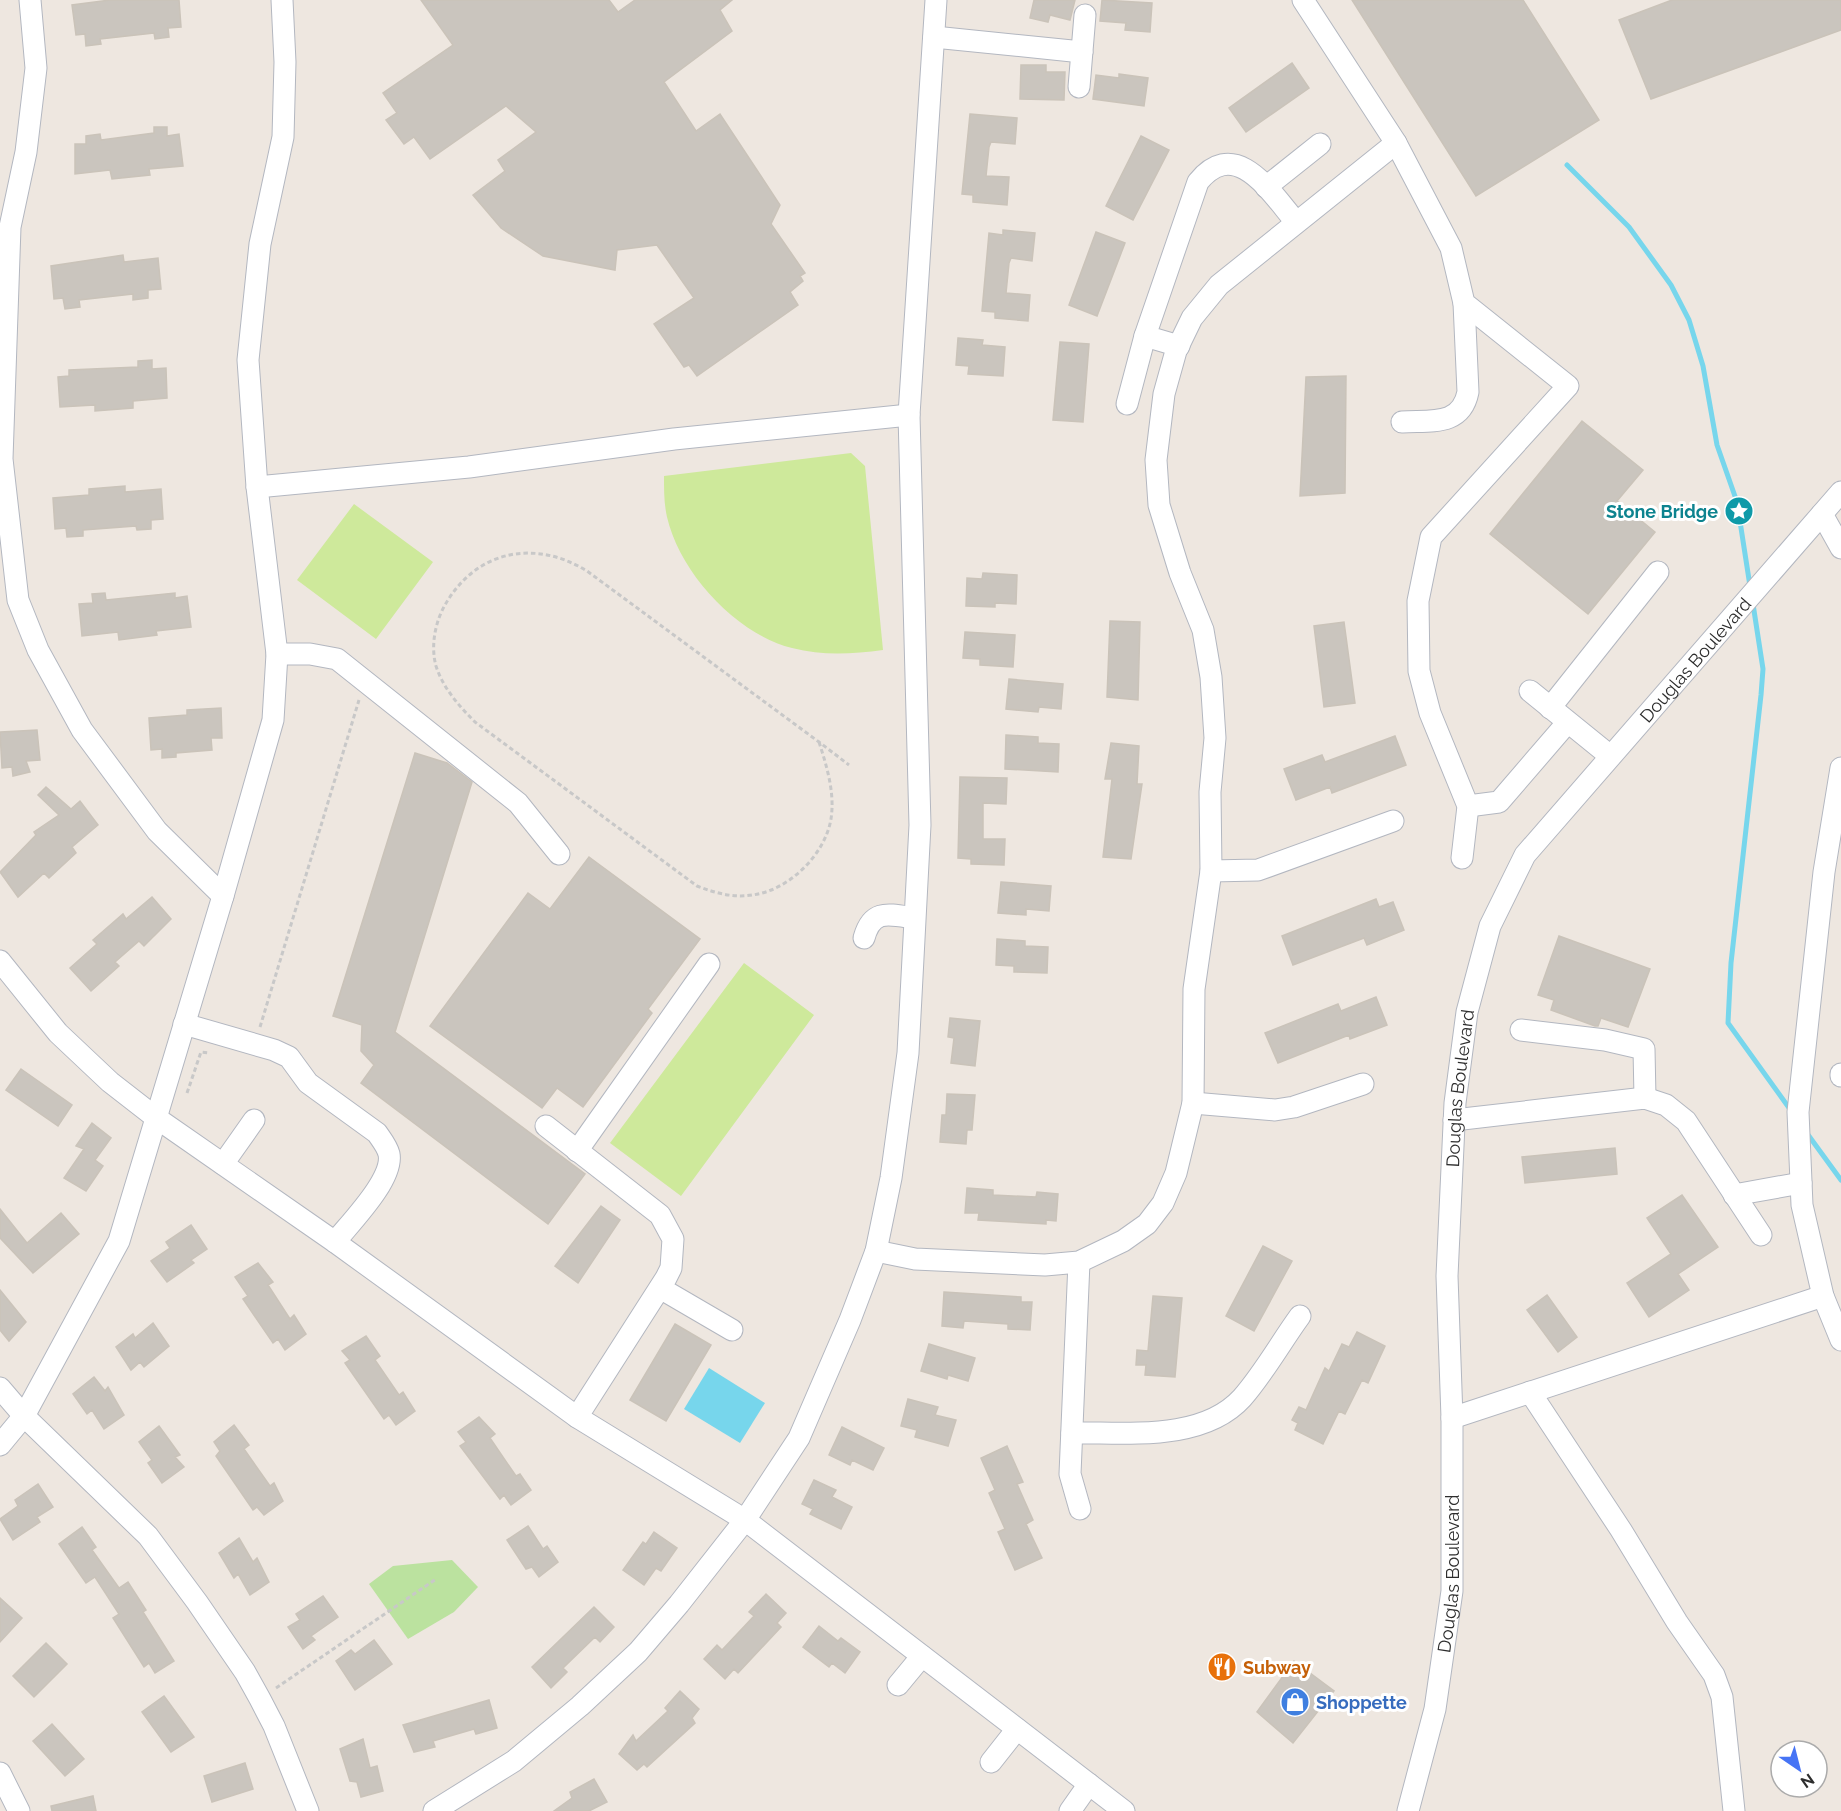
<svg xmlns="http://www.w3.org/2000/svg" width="1841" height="1811" font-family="Raleway,sans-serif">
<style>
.green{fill:#bbe29f}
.pitch{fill:#cee99b}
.water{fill:#77d6ec}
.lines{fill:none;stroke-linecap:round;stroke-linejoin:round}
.stream{stroke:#77d6ec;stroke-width:5}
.building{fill:#cac5be;stroke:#cac3b9;stroke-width:1.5}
.minor-casing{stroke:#b3b7c0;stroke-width:23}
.path{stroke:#c8c8c8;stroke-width:3;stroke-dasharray:4.5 3;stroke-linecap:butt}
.minor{stroke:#fff;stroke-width:21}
.labels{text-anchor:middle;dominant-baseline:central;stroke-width:6;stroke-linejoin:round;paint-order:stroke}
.culture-label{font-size:18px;font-weight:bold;fill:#0d838f;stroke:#fff;text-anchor:end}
.street-label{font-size:18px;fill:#2d2d2d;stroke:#fff}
.food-label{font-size:18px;font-weight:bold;fill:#c56008;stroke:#fff;text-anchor:start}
.shop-label{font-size:18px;font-weight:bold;fill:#366cbe;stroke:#fff;text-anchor:start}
</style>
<rect width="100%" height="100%" fill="#eee7e0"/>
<path class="green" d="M452,1560L478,1587L454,1612L408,1639L369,1584L393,1566Z"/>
<path class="pitch" d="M851,453L865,466L883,650C852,654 823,656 792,648C736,634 680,573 667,517C664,504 664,490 664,476Z
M354,504L433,562L376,639L297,580Z
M744,963L814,1015L681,1196L610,1143Z"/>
<path class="water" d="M709,1368L765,1403L740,1443L684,1409Z"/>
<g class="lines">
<path class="stream" d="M1567,165L1629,227L1671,285L1689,320L1703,366L1717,445L1737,502L1750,586
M1753,604L1763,669L1761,695L1731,963L1728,1023L1792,1112
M1806,1132L1841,1180"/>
</g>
<path class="building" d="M110,0H179L181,27L168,28L169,37L155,39L154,33L100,39L101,44L86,46L85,34L76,35L72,5Z
M421,0H609L618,12L635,0H732L720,10L732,31L664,82L696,131L720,114L780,205L771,224L805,273L800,276L803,281L790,292L798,305L697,376L689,365L684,367L654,324L694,298L657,245L617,250L615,270L543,256L501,228L473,195L505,171L498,160L536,132L506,106L430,159L414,137L404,144L386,120L397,113L383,93L453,45Z
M1034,0H1075L1070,20L1050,15L1048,22L1030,18Z
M1102,0L1152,3L1150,32L1125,30L1126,23L1100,21Z
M1352,0H1523L1599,120L1476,196Z
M1672,0H1841V30L1651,99L1619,20Z
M1292,63L1309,88L1246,132L1229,108Z
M1021,65H1046V72H1065L1064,100L1020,99Z
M1119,74L1148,78L1144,106L1093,99L1096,75L1119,78Z
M970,114L1017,118L1015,144L991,142L989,147L986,176L1009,177L1007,205L973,202V195L962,194Z
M154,127H167V136L179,134L183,166L149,169L150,175L112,179L110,170L75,174V144H86V136L100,134L101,140L154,133Z
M1141,136L1169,150L1133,220L1106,206Z
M1003,230L1035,233L1032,261L1011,258L1009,263L1006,293L1030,295L1028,321L995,318V312L982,311L989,233L1003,235Z
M1096,232L1125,243L1097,316L1069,305Z
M123,255L124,262L158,258L161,289L148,290V298L133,300V294L79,300L80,307L65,309L63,298L54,299L51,266Z
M958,338L983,340L982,345L1005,347L1003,376L968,374L969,366L956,365Z
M1060,342L1089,344L1083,422L1053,420Z
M152,360V369L166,368L167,398L133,401V408L95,411V405L60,407L58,377L69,376V370L138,367V361Z
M1346,376L1345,493L1300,496L1306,377Z
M1582,421L1643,470L1617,501L1655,532L1588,614L1490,534Z
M125,486V492L161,489L163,519L151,520V529L137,530L136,526L83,530V536L67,537L66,528L55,529L53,498L89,495V489Z
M983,573L1017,575L1016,604L995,603V607L966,606L967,578L982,579Z
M105,593L106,600L175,593V598L187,596L191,627L156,631L157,635L119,640L118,632L82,636L79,604L93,603L92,594Z
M1110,621L1140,622L1138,700L1107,697Z
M1344,622L1355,703L1324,707L1314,626Z
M965,632L1015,635L1013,667L980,665V659L963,658Z
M1009,679L1063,684L1061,709L1039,707L1038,712L1006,709Z
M221,708L222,738H211L212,750L176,753V757L162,758V749L151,750L149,718L187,715V710Z
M37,730L40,760L26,761L30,772L13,776L12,767L2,768L0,732Z
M1006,735L1038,737V743L1059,744L1058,772L1005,769Z
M1395,736L1406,765L1332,793L1330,787L1296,800L1284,769L1322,755L1325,762Z
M1111,743L1139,746L1137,784H1142L1131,859L1103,857L1112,779H1105Z
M415,753L447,763L472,782L395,1032L585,1174L548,1224L361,1083L374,1065L361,1051L362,1025L333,1016Z
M960,777L1007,778L1006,804L983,803V839H1005L1004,865L971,864V859L958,858Z
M46,787L71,809L80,801L98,825L72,847L76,853L49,878L44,873L18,897L0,872L36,835L34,832L59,815L38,795Z
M589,857L700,939L648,1009L652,1013L583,1107L557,1088L542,1108L430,1026L528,893L550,909Z
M1001,882L1051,886L1049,911L1026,909V915L998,913Z
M152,897L171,919L144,946L139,941L115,962L119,966L91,991L70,968L97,944L93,940L123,914L126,919Z
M1376,899L1379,907L1393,902L1404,930L1367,945L1364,938L1293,965L1282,936Z
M1559,936L1650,969L1628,1027L1601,1018L1598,1026H1595L1551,1010L1554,1000L1538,995Z
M997,939L1025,941V946L1048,947L1047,973L1014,972V966L996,965Z
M1376,997L1387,1025L1350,1039L1349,1035L1278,1063L1265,1033L1338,1004L1341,1011Z
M950,1018L980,1021L975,1066L951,1063L954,1038L948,1037Z
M21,1069L72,1105L58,1126L6,1090Z
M947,1094L975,1095L972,1130H967L966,1144L940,1142L942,1115H946Z
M92,1123L111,1138L95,1160L103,1166L86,1191L64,1178L84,1149L76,1146Z
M1615,1148L1617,1174L1525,1183L1522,1157Z
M967,1188L993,1190V1195L1036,1197L1037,1192L1058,1194L1056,1221L1046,1220V1224L978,1220L979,1213H965Z
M1682,1195L1718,1247L1678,1274L1689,1290L1649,1317L1627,1283L1671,1254L1647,1218Z
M601,1206L620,1220L578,1283L555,1266Z
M0,1209L27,1243L61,1213L79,1234L33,1273L0,1238Z
M191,1225L207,1249L191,1260L194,1263L167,1282L151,1261L170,1248L166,1242Z
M1263,1246L1292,1261L1254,1331L1226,1316Z
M258,1263L273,1282L268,1285L290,1319L294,1315L306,1334L285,1350L278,1339L273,1343L243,1299L248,1296L235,1277Z
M0,1290L26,1322L9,1341L0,1330Z
M944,1292L1021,1297V1302H1032L1030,1330L1008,1329V1324L964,1321L963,1328L942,1326Z
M1547,1295L1577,1337L1558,1352L1527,1310Z
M1153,1296L1182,1298L1175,1377L1145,1375L1146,1365H1136L1137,1350L1148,1351Z
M153,1323L169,1346L144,1367L140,1362L131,1370L116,1347L133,1334L135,1338Z
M675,1324L711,1345L666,1421L630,1400Z
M1357,1332L1385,1346L1368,1383L1362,1380L1345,1414L1339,1411L1323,1444L1295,1430L1298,1423L1292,1420L1299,1407L1306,1410L1325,1368L1329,1371L1342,1344L1349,1347Z
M366,1336L380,1356L375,1360L399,1395L403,1392L415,1411L396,1425L389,1415L384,1419L345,1363L350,1360L342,1351Z
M929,1344L975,1358L968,1381L948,1375L947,1379L921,1371Z
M94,1377L105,1391L108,1387L124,1415L104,1429L92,1410L87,1414L73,1394Z
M908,1399L938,1407L935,1415L956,1420L948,1446L915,1437L917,1430L901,1426Z
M479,1417L495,1434L490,1438L516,1476L520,1474L531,1490L511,1505L504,1495L500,1499L460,1446L466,1442L458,1432Z
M234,1425L249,1445L244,1449L270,1486L274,1483L283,1501L264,1515L257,1507L253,1510L216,1456L220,1451L214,1442Z
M159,1426L180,1455L175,1457L184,1467L162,1483L148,1463L152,1460L139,1442Z
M842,1427L884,1448L873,1470L852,1460L850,1465L829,1455Z
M1007,1446L1023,1482L1017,1484L1033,1520L1026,1524L1042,1558L1015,1570L998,1532L1005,1529L989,1493L995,1490L981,1458Z
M814,1480L836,1490L832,1497L852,1507L841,1529L810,1514L813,1509L802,1504Z
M38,1484L53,1507L37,1517L40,1522L13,1540L0,1519L18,1506L15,1500Z
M528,1526L543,1549L547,1546L558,1562L539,1577L532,1567L526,1569L507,1540Z
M82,1527L96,1547L92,1550L119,1588L128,1582L146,1610L143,1612L174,1661L155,1673L149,1663L144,1667L113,1618L119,1614L95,1577L86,1583L59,1544Z
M654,1532L677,1548L661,1571L656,1568L644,1585L623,1570L643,1542L646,1544Z
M239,1538L253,1562L257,1558L269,1582L250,1595L238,1574L234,1578L219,1553Z
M766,1594L786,1613L777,1623L781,1627L738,1673L734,1669L725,1679L704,1659L717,1645L722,1650L754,1616L749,1612Z
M323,1596L338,1617L311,1636L315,1640L303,1649L288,1627L300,1620L296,1614Z
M0,1598L22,1618L0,1642Z
M594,1607L614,1627L600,1642L595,1637L563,1668L567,1672L551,1688L532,1667Z
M819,1626L838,1641L841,1638L860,1652L845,1673L832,1663L829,1667L803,1647Z
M374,1640L392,1664L355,1690L336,1661L351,1650L355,1654Z
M46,1643L67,1664L34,1697L13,1676Z
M1294,1661L1334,1691L1293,1743L1257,1712Z
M680,1691L699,1709L692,1718L695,1723L647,1767L644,1764L637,1770L619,1754L633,1735L636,1741L668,1711L665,1708Z
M164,1696L194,1737L171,1752L142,1712Z
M489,1700L497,1728L476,1734L474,1729L433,1741L435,1747L414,1752L403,1725Z
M52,1724L84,1759L65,1776L33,1741Z
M363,1739L370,1768L377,1766L383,1791L361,1797L357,1782L350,1781L340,1749Z
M245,1763L253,1789L212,1802L204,1776Z
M594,1779L607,1802L589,1811H554L572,1798L570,1792Z
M93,1796L96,1811H52L51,1806Z"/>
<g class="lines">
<g class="minor-casing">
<g id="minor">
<path d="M30,0L36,68L26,152L10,227L2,459L18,600L38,650L82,730L157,831L223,896"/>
<path d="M1303,0L1396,143L1451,248L1464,303L1568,386L1431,537L1418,601L1419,671L1430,713L1468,806L1462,858"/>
<path d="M934,37L1082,52"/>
<path d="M1079,87L1085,15"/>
<path d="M1266,187L1320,144"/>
<path d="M1179,346L1145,336L1198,182C1236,135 1271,193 1296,222"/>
<path d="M1127,404L1145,336"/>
<path d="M1402,422C1430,420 1461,427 1468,392L1464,303"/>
<path d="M257,487L469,467L674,439L909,415"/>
<path d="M1822,514L1841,548"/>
<path d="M277,654H310L337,659L518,803L559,854"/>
<path d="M1530,691L1609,755"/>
<path d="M1550,708L1658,572"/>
<path d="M1841,768L1824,872L1798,1112L1802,1205L1823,1296L1841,1340"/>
<path d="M1468,806L1499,802L1567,723"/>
<path d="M1211,871L1258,870L1393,821"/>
<path d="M864,938C872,909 888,914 913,918"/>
<path d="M0,961L58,1033L110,1082L155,1117L335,1242L577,1417L745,1520L1124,1811"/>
<path d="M184,1024L274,1050L289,1057L308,1083L377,1133C381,1139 387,1146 389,1154C394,1179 350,1223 335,1242"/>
<path d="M1521,1030L1605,1040L1644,1049L1645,1098"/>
<path d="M1841,1074V1076"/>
<path d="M1193,1103L1275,1110L1294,1107L1363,1084"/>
<path d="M1454,1120L1645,1098L1666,1105L1686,1121L1761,1235"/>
<path d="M546,1126L660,1215L673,1239L671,1268L666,1278L577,1417"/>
<path d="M577,1151L709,964"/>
<path d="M223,1164L254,1120"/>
<path d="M1734,1195L1801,1183"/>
<path d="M876,1251L915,1259L1045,1265L1079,1262L1123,1241L1147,1224L1163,1203L1176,1173L1193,1103L1194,989L1211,871L1210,792L1215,738L1211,677L1203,630L1180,573L1159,505L1156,460L1164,394L1176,351L1192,318L1219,285L1396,143"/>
<path d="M1079,1262L1070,1474L1080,1509"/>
<path d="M660,1288L732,1330"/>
<path d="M0,1388L24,1416L148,1536L197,1602L245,1672L260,1699L274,1726L308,1811"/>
<path d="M1530,1392L1621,1530L1677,1622L1714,1675L1722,1697L1734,1811"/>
<path d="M1452,1418L1823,1296"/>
<path d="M1072,1433C1125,1432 1202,1442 1242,1398C1264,1373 1281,1342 1300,1316"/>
<path d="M0,1445L24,1416L119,1241L223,896L273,720L277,654L257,487L248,360L260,244L283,137L285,62L282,0"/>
<path d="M898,1685L922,1656"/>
<path d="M991,1762L1017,1729"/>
<path d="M0,1773L19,1811"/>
<path d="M434,1811L514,1761L580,1706L638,1652L679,1604L745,1520L799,1438L850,1320L876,1251L891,1178L908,1053L920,825L909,415L936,0"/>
<path d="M1070,1811L1089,1784"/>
<path id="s1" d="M1408,1811L1435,1709L1452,1591V1418L1447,1276L1455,1103L1467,1012L1490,926L1525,855L1841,492"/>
</g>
</g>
<path class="path" d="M819,742C827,767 835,793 831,819C825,855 788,891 752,895C733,898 715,893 697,886L475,722C459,706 443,688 436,666C430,644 436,618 448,600C480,549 537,540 587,571L819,742L849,765
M260,1027L359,700
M187,1093L201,1052L210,1053
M276,1688L436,1579"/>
<use href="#minor" class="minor"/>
</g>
<defs>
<g id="sight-disc" transform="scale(1.5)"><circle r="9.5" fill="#0f9aa8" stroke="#fff"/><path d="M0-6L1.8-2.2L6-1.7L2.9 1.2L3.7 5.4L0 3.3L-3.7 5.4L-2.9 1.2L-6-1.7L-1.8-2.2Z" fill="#fff"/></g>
<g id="restaurant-disc" transform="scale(1.5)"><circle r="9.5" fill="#e8710a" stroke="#fff"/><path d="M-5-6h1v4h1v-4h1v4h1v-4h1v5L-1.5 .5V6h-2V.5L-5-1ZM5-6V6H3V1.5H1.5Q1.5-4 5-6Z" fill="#fff"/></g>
<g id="shop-disc" transform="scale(1.5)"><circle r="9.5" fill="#3f7fe0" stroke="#fff"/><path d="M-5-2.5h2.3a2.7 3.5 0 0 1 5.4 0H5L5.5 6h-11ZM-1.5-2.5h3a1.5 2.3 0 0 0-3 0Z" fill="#fff"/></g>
</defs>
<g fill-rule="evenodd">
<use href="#sight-disc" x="1739" y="511"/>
<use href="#restaurant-disc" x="1222" y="1667"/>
<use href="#shop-disc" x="1295" y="1702"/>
</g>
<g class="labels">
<g class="culture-label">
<text x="1718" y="511">Stone Bridge</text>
</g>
<g class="street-label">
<text stroke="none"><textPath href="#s1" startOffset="1232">Douglas Boulevard</textPath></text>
<text stroke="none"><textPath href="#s1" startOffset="728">Douglas Boulevard</textPath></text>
<text stroke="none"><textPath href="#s1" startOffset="242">Douglas Boulevard</textPath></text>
</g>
<g class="food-label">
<text x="1243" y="1667">Subway</text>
</g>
<g class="shop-label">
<text x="1316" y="1702">Shoppette</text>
</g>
</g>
<g transform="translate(1799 1769) rotate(145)"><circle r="28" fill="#ffffff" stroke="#ababab" stroke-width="1.5"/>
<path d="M0-4.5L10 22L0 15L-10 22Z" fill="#4674f5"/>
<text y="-9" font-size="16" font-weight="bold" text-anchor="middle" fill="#2d2d2d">N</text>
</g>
</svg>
